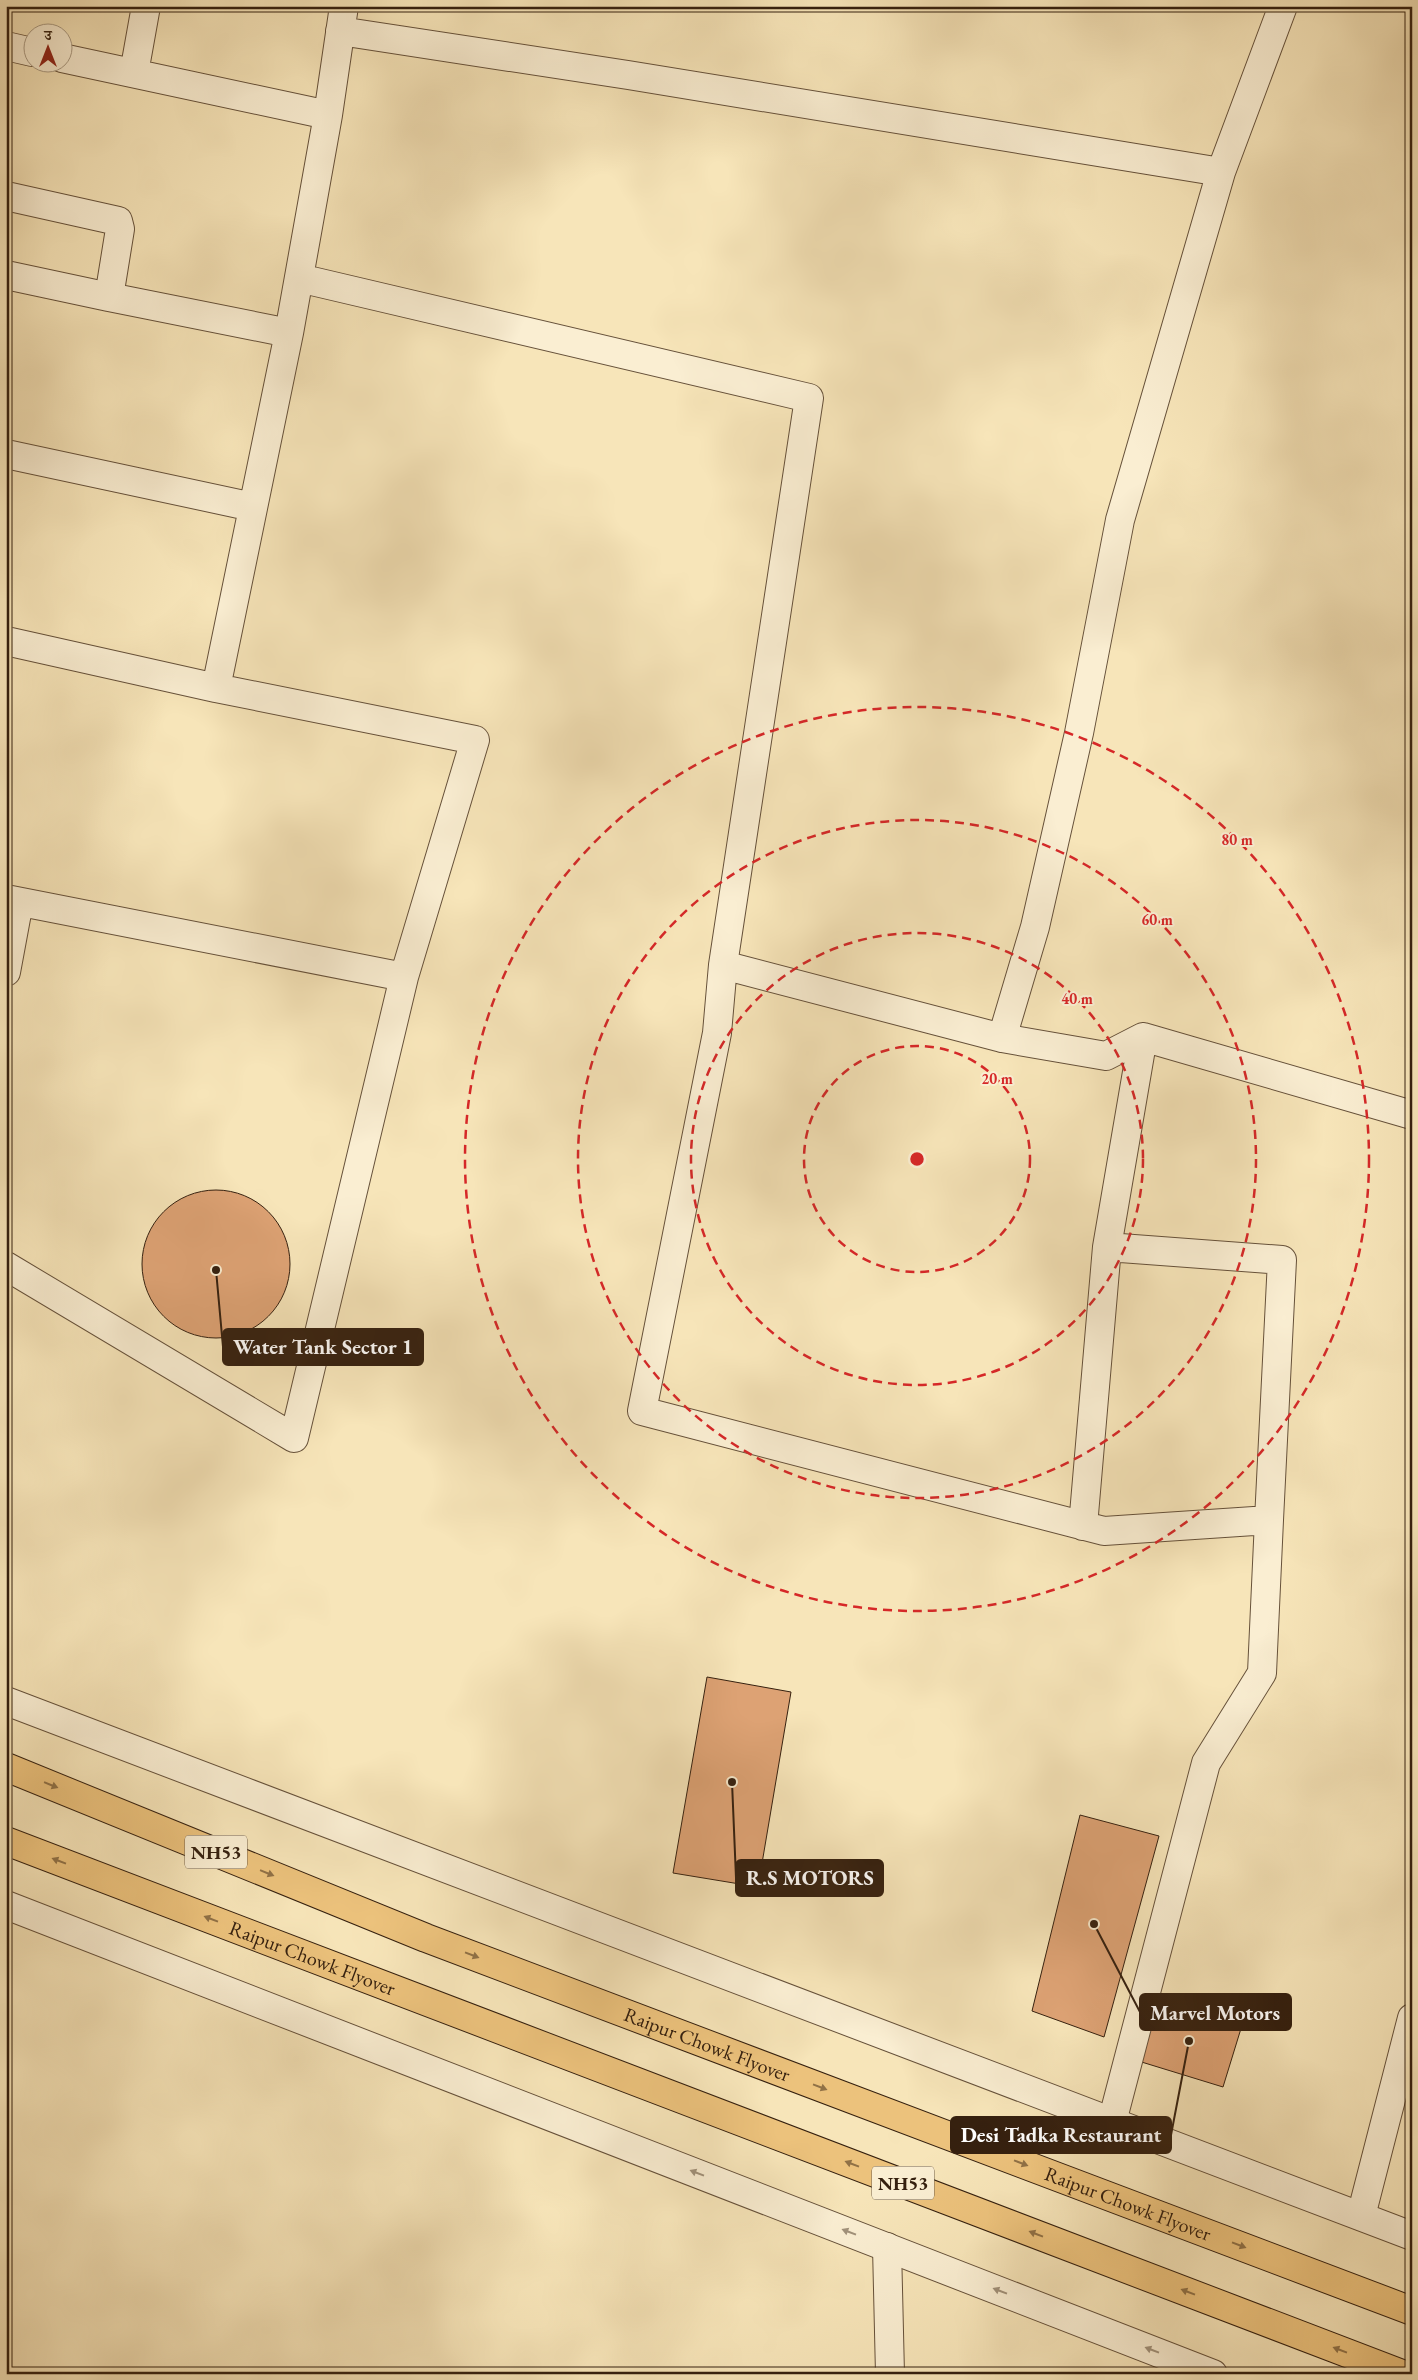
<svg xmlns="http://www.w3.org/2000/svg" width="1418" height="2380" font-family="'EB Garamond','Noto Serif Devanagari',serif">
<style>
.building{fill:#dda274;stroke:#35200f}
.lines{fill:none;stroke-linecap:round;stroke-linejoin:round}
.minor-casing{stroke:#66513a;stroke-width:30}
.tertiary-casing{stroke:#66513a;stroke-width:30}
.trunk-casing{stroke:#35200f;stroke-width:30}
.minor{stroke:#faeed2;stroke-width:28}
.tertiary{stroke:#faeed2;stroke-width:28}
.trunk{stroke:#ecc27c;stroke-width:28}
.oneway{fill:#907146}
.oneway2{fill:#a1917a}
.ring{fill:none;stroke:#d62828;stroke-width:2.5;stroke-dasharray:9 6}
.labels{text-anchor:middle;dominant-baseline:central;stroke-width:4;stroke-linejoin:round;paint-order:stroke}
.shield{fill:#faeed2;stroke:#705e4a;stroke-width:1}
.shield-label{font-size:19px;font-weight:bold;fill:#35200f}
.street-label{font-size:20px;fill:#35200f;stroke:#faeed2}
.centre{fill:#d62828;stroke:#faeed2;stroke-width:2.5}
.ring-label{font-size:15px;text-anchor:middle;font-weight:bold;fill:#d62828;stroke:#faeed2;stroke-width:4;stroke-linejoin:round;paint-order:stroke}
.leader{fill:none;stroke:#35200f;stroke-width:2}
.callout-dot{fill:#35200f;stroke:#faeed2;stroke-width:2}
.callout{fill:#35200f;stroke:#35200f;stroke-width:2}
.callout-label{font-size:21px;text-anchor:middle;font-weight:bold;fill:#fff}
</style>
<rect width="100%" height="100%" fill="#f7e5b9"/>
<filter id="stains"><feTurbulence type="fractalNoise" baseFrequency=".004" numOctaves="4"/><feColorMatrix values="0 0 0 0 .2 0 0 0 0 .09 0 0 0 0 .02 0 0 0 .5 -.17"/></filter>
<radialGradient id="worn" r=".72"><stop offset=".6" stop-color="#630" stop-opacity="0"/><stop offset="1" stop-color="#630" stop-opacity=".3"/></radialGradient>
<path class="building" d="M142 1264a74 74 0 1 1 148 0a74 74 0 1 1-148 0Z
M707,1677L791,1692L758,1887L673,1873Z
M1080,1815L1159,1836L1104,2037L1032,2011Z
M1155,1995L1243,2022L1223,2087L1135,2060Z"/>
<g class="lines">
<g class="minor-casing">
<path id="minor" d="M340,31L628,75L1221,172
M6,46L32,52
M62,58L328,115
M134,73L146,6
M6,196L118,221L120,229L109,297L289,333
M6,275L109,297
M299,278L809,398L723,965L717,1033L642,1411L1104,1531L1269,1520L1282,1260L1107,1247L1083,1526
M6,454L253,507
M6,641L216,688L289,333L328,115L344,6
M6,899L404,977
M723,965L1002,1038L1106,1056L1143,1037L1412,1115
M6,972L19,902
M1002,1038L1035,927L1079,733L1120,520L1221,172L1283,6
M1107,1247L1143,1037
M6,1266L294,1438L404,977L475,740L216,688
M1112,2122L1206,1763L1262,1673L1269,1520
M1361,2216L1412,2018
M887,2247L890,2374"/>
</g>
<g class="tertiary-casing">
<path id="tertiary" d="M6,1701L1412,2236
M6,1905L1213,2374"/>
</g>
<g class="trunk-casing">
<g id="trunk">
<path id="s1" d="M6,1767L426,1938L1412,2311"/>
<path id="s2" d="M6,1841L1402,2374"/>
</g>
</g>
<use href="#minor" class="minor"/>
<use href="#tertiary" class="tertiary"/>
<use href="#trunk" class="trunk"/>
</g>
<defs><path id="oneway-solid" d="M-6-.8H1V-3.2L6.5 0L1 3.2V.8H-6Z" transform="scale(1.25)"/></defs>
<g class="oneway">
<use href="#oneway-solid" transform="translate(51 1785) rotate(22)"/>
<use href="#oneway-solid" transform="translate(59 1861) rotate(-159)"/>
<use href="#oneway-solid" transform="translate(267 1873) rotate(22)"/>
<use href="#oneway-solid" transform="translate(211 1919) rotate(-159)"/>
<use href="#oneway-solid" transform="translate(472 1955) rotate(21)"/>
<use href="#oneway-solid" transform="translate(820 2087) rotate(21)"/>
<use href="#oneway-solid" transform="translate(1021 2163) rotate(21)"/>
<use href="#oneway-solid" transform="translate(852 2164) rotate(-159)"/>
<use href="#oneway-solid" transform="translate(1036 2234) rotate(-159)"/>
<use href="#oneway-solid" transform="translate(1239 2245) rotate(21)"/>
<use href="#oneway-solid" transform="translate(1188 2292) rotate(-159)"/>
<use href="#oneway-solid" transform="translate(1340 2350) rotate(-159)"/>
</g>
<g class="oneway2">
<use href="#oneway-solid" transform="translate(697 2173) rotate(-159)"/>
<use href="#oneway-solid" transform="translate(849 2232) rotate(-159)"/>
<use href="#oneway-solid" transform="translate(1000 2291) rotate(-159)"/>
<use href="#oneway-solid" transform="translate(1152 2350) rotate(-159)"/>
</g>
<g class="ring">
<circle cx="917" cy="1159" r="113"/>
<circle cx="917" cy="1159" r="226"/>
<circle cx="917" cy="1159" r="339"/>
<circle cx="917" cy="1159" r="452"/>
</g>
<g class="labels">
<g class="shield">
<rect x="185" y="1835.5" width="62" height="33" rx="4"/>
<rect x="872" y="2166.5" width="62" height="33" rx="4"/>
</g>
<g class="shield-label">
<text x="216" y="1852">NH53</text>
<text x="903" y="2183">NH53</text>
</g>
<g class="street-label">
<text stroke="none"><textPath href="#s2" startOffset="328">Raipur Chowk Flyover</textPath></text>
<text stroke="none"><textPath href="#s1" startOffset="754">Raipur Chowk Flyover</textPath></text>
<text stroke="none"><textPath href="#s1" startOffset="1204">Raipur Chowk Flyover</textPath></text>
</g>
</g>
<circle cx="917" cy="1159" r="8" class="centre"/>
<g class="ring-label">
<text x="1237" y="845">80 m</text>
<text x="1157" y="925">60 m</text>
<text x="1077" y="1004">40 m</text>
<text x="997" y="1084">20 m</text>
</g>
<path class="leader" d="M216 1270L223 1347M732 1782L736 1878M1094 1924L1140 2012M1189 2041L1171 2135"/>
<g class="callout-dot">
<circle cx="216" cy="1270" r="5"/>
<circle cx="732" cy="1782" r="5"/>
<circle cx="1094" cy="1924" r="5"/>
<circle cx="1189" cy="2041" r="5"/>
</g>
<g class="callout">
<rect x="223" y="1329" width="200" height="36" rx="5"/>
<rect x="736" y="1860" width="147" height="36" rx="5"/>
<rect x="1140" y="1994" width="151" height="36" rx="5"/>
<rect x="951" y="2117" width="220" height="36" rx="5"/>
</g>
<g class="callout-label">
<text x="323" y="1354">Water Tank Sector 1</text>
<text x="810" y="1885">R.S MOTORS</text>
<text x="1215" y="2020">Marvel Motors</text>
<text x="1061" y="2142">Desi Tadka Restaurant</text>
</g>
<rect width="1418" height="2380" fill="none" stroke="#f7e5b9" stroke-width="25"/>
<rect x="8" y="8" width="1403" height="2365" fill="none" stroke="#35200f" stroke-width="2.5"/>
<rect x="12" y="12" width="1393" height="2355" fill="none" stroke="#35200f"/>
<g transform="translate(48 48)"><circle r="24" fill="#faeed2" stroke="#ab9c84"/>
<path d="M0-4L9 19L0 12L-9 19Z" fill="#8f2418"/>
<text y="-8" font-size="14" font-weight="bold" text-anchor="middle" fill="#35200f">उ</text>
</g>
<rect width="100%" height="100%" filter="url(#stains)"/>
<rect width="100%" height="100%" fill="url(#worn)"/>
</svg>
